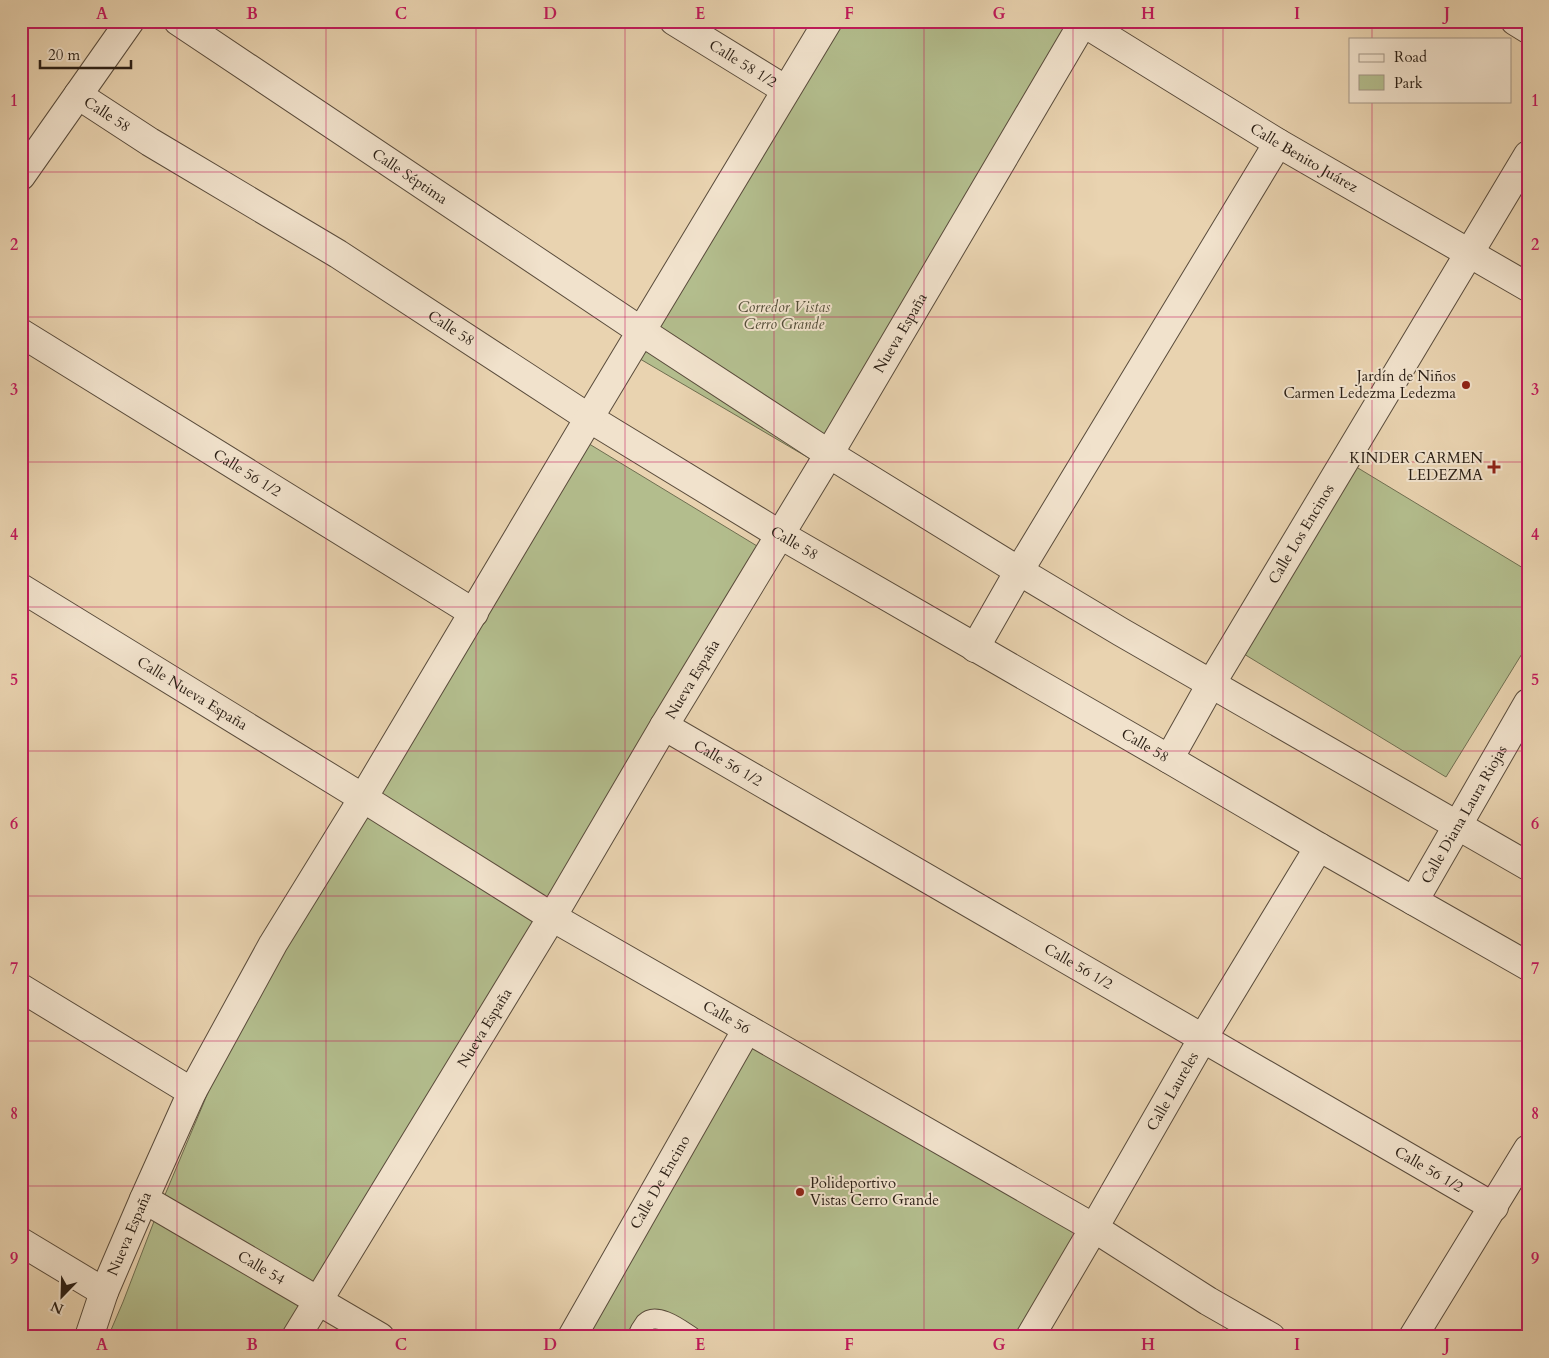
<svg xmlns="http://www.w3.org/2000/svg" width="1549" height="1358" font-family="Cardo,serif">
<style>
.green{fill:#b3bd8d;stroke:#6f6e51}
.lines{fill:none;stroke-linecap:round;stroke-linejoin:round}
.service-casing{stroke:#5a4c3c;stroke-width:21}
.minor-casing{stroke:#5a4c3c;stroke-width:30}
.tertiary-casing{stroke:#5a4c3c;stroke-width:30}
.service{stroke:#f1e2cc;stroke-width:19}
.minor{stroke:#f1e2cc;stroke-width:28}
.tertiary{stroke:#f1e2cc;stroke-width:28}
.grid{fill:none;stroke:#c2185b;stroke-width:1;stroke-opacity:0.55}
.poi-dot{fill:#8f2418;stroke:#f1e2cc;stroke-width:2}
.labels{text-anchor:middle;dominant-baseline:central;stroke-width:4;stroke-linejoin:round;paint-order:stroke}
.street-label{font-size:15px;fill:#2b1f15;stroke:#f1e2cc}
.park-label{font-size:15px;font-style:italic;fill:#544e39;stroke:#f1e2cc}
.poi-label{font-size:15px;fill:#2b1f15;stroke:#f1e2cc;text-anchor:end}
.neatline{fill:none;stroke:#c2185b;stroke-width:2}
.grid-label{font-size:16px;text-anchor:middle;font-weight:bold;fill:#c2185b}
</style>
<rect width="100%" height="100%" fill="#e9d3b0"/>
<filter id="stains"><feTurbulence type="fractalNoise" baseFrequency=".004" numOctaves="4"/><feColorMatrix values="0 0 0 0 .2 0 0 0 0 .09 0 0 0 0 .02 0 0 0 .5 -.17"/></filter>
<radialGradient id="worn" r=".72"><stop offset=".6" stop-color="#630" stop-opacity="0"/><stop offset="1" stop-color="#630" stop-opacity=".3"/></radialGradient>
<path class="green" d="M839,21H1079L819,464L635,356Z
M586,442L762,549L555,924L368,805Z
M1353,465L1528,571V644L1446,777L1239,651Z
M363,810L550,929L317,1298L159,1209L215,1076Z
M757,1034L1090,1229L1025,1337H586Z
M158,1211L313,1299L291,1337H108L123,1302Z"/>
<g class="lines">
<g class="service-casing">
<path id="service" d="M637,1337C639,1332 642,1327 645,1323C657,1311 681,1330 692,1337"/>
</g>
<g class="minor-casing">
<g id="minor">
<path id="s1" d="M178,21L641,331L829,454L1019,571L1121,632L1528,866"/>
<path id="s2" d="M674,21L786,90"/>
<path d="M1515,21L1528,29"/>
<path id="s3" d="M1084,23L1278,143L1528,287"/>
<path id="s4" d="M78,95L150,142L338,254L589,418L779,534L1169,759L1319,847L1528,966"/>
<path d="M21,176L130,21"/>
<path id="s5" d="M21,333L474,613"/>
<path id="s6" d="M21,588L363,798L552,917L1094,1228L1208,1301L1271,1337"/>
<path d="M975,648L1019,571L1278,143"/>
<path id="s7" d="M664,726L1494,1207"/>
<path id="s8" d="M1169,759L1211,684L1528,155"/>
<path id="s9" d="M1414,901L1528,703"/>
<path d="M21,988L192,1092"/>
<path id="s10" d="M144,1199L380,1337"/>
<path d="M21,1242L104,1292"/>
<path id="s11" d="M572,1337L747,1029"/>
<path id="s12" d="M1030,1337L1094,1228L1203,1038L1319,847"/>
<path d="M1413,1337L1528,1149"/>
</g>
</g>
<g class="tertiary-casing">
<g id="tertiary">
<path id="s13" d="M89,1337L104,1292L144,1199L192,1092L273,944L363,798L589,418L828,21"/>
<path id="s14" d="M296,1337L552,917L664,726L829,454L1084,21"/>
</g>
</g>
<use href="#service" class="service"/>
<use href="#minor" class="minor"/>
<use href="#tertiary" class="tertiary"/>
</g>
<path class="grid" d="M177,21V1337M326,21V1337M476,21V1337M625,21V1337M774,21V1337M924,21V1337M1073,21V1337M1223,21V1337M1372,21V39M1372,101V1337M21,172H1528M21,317H1528M21,462H1528M21,607H1528M21,751H1528M21,896H1528M21,1041H1528M21,1186H1528"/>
<g class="poi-dot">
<circle cx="1466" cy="385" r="5"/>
<path d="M1491.5 459.5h5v5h5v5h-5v5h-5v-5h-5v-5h5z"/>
<circle cx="800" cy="1192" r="5"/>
</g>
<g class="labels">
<g class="street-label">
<text stroke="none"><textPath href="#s2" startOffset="81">Calle 58 1/2</textPath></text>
<text stroke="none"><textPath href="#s4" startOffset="35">Calle 58</textPath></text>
<text stroke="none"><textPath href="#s3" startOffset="258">Calle Benito Juárez</textPath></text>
<text stroke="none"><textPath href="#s1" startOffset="279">Calle Séptima</textPath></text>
<text stroke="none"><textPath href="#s4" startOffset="440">Calle 58</textPath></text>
<text stroke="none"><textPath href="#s14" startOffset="1172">Nueva España</textPath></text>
<text stroke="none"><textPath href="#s5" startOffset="266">Calle 56 1/2</textPath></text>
<text stroke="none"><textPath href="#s8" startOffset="261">Calle Los Encinos</textPath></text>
<text stroke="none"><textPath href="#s4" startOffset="845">Calle 58</textPath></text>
<text stroke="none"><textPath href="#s14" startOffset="768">Nueva España</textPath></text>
<text stroke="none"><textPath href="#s6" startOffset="201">Calle Nueva España</textPath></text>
<text stroke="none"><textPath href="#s4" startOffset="1250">Calle 58</textPath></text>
<text stroke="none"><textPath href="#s7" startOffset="74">Calle 56 1/2</textPath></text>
<text stroke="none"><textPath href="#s9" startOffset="100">Calle Diana Laura Riojas</textPath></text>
<text stroke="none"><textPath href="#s7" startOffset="479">Calle 56 1/2</textPath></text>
<text stroke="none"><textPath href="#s6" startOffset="826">Calle 56</textPath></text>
<text stroke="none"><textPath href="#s14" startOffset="362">Nueva España</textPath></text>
<text stroke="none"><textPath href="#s12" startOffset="284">Calle Laureles</textPath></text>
<text stroke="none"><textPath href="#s7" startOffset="884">Calle 56 1/2</textPath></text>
<text stroke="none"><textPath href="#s11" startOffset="178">Calle De Encino</textPath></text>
<text stroke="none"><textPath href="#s13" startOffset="111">Nueva España</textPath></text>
<text stroke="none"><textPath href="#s10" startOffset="136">Calle 54</textPath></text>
</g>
<g class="park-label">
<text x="784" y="307">Corredor Vistas<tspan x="784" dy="17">Cerro Grande</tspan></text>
</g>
<g class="poi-label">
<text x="1456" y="376">Jardín de Niños<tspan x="1456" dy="17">Carmen Ledezma Ledezma</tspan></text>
<text x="1483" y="458">KINDER CARMEN<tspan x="1483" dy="17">LEDEZMA</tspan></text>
<text x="810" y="1183" text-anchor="start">Polideportivo<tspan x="810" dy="17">Vistas Cerro Grande</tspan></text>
</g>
</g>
<rect width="1549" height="1358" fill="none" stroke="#e9d3b0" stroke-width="55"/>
<rect x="1349" y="38" width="162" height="65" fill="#f1e2cc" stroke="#a29483"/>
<rect x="1359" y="54" width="25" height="8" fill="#f1e2cc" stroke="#a29483"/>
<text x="1394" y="62" font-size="15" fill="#2b1f15">Road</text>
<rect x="1359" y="75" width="25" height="15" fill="#b3bd8d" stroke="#a29483"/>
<text x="1394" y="88" font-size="15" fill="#2b1f15">Park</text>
<g transform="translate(62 1296) rotate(203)" stroke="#f1e2cc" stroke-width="4" paint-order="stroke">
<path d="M0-4L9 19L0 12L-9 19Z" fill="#2b1f15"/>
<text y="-8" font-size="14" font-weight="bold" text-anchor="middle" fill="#2b1f15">N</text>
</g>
<path d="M40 60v8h91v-8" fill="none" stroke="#2b1f15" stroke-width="2.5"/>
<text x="48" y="60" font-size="15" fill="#2b1f15" stroke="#f1e2cc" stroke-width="4" paint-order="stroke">20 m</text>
<rect x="28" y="28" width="1494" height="1302" class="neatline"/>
<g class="grid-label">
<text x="102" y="19">A</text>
<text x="252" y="19">B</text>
<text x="401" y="19">C</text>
<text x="550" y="19">D</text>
<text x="700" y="19">E</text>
<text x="849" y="19">F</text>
<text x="999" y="19">G</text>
<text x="1148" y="19">H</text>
<text x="1297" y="19">I</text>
<text x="1447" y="19">J</text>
<text x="14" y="106">1</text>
<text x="1535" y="106">1</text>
<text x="14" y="250">2</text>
<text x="1535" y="250">2</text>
<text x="14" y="395">3</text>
<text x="1535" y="395">3</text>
<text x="14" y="540">4</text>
<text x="1535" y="540">4</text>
<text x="14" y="685">5</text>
<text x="1535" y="685">5</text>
<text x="14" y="829">6</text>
<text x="1535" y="829">6</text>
<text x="14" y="974">7</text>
<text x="1535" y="974">7</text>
<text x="14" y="1119">8</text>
<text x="1535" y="1119">8</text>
<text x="14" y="1264">9</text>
<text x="1535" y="1264">9</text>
<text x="102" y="1350">A</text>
<text x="252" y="1350">B</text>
<text x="401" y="1350">C</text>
<text x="550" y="1350">D</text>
<text x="700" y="1350">E</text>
<text x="849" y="1350">F</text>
<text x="999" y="1350">G</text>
<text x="1148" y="1350">H</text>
<text x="1297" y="1350">I</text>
<text x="1447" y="1350">J</text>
</g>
<rect width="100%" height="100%" filter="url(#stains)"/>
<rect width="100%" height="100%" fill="url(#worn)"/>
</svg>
